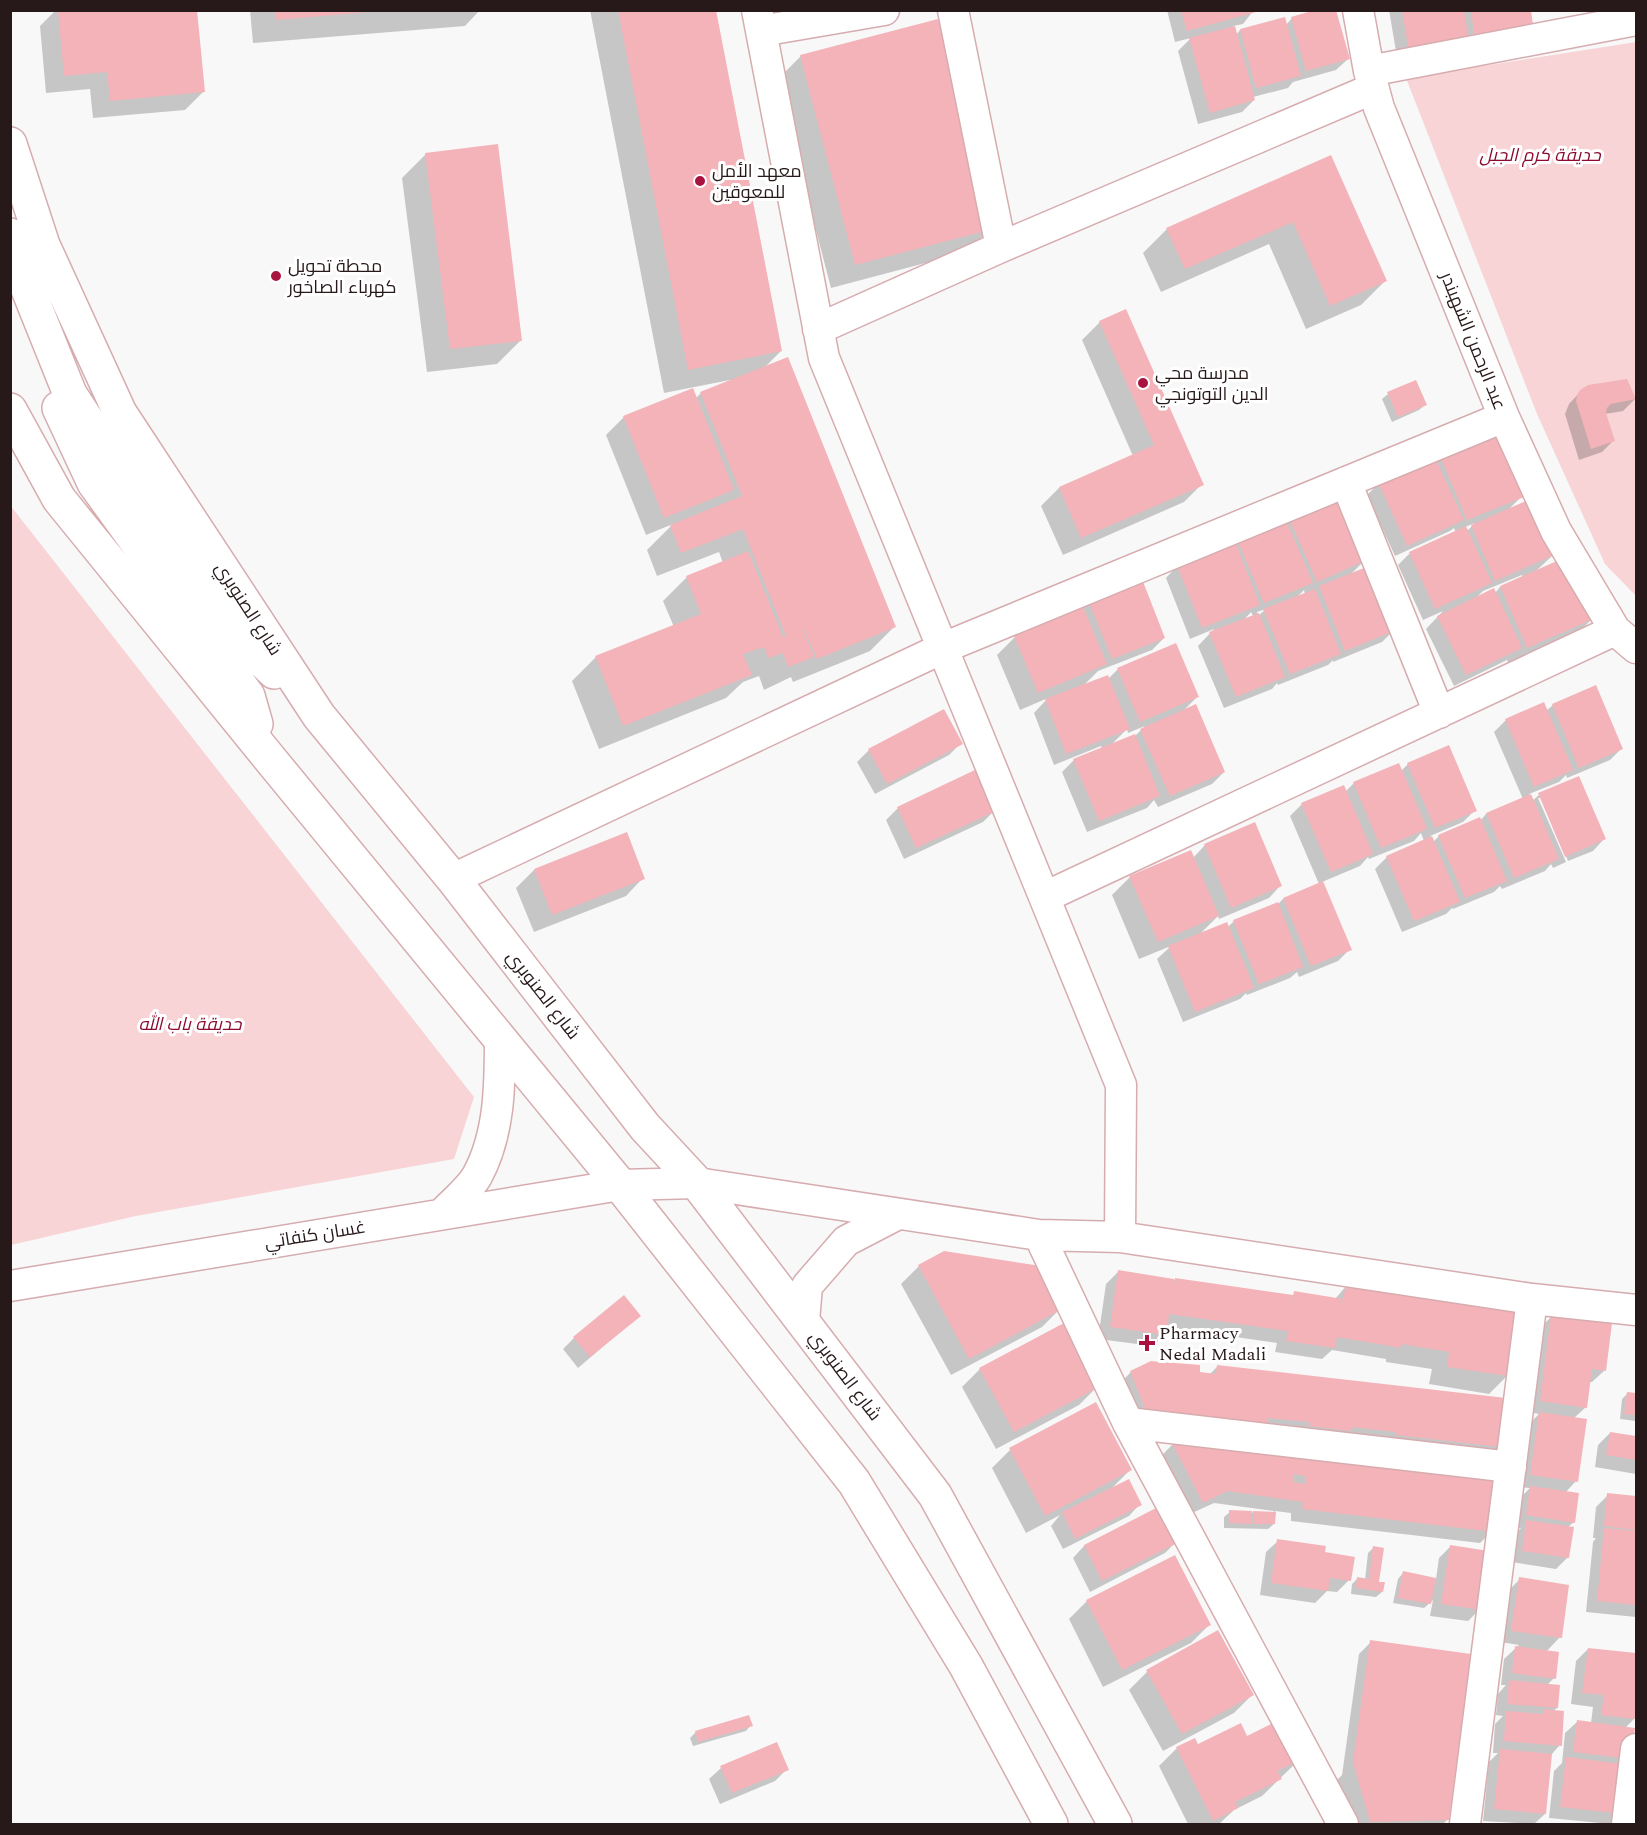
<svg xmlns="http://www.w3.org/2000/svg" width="1647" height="1835" font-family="Spectral,Cairo,serif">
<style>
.green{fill:#f8d4d6}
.shadow{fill:#0003;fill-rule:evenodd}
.building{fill:#f4b3b8;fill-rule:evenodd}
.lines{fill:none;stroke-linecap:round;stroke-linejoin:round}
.minor-casing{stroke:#d6acaf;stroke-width:33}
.major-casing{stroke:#d6acaf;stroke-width:36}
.minor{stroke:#fff;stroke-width:30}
.major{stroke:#fff;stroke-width:33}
.poi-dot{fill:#a9133f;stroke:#fff;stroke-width:2}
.labels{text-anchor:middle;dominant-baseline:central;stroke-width:6;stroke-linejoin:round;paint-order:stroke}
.park-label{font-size:18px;font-style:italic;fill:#8c0a32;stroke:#fff}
.poi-label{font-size:18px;fill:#271819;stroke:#fff;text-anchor:start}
.street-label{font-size:18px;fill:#271819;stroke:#fff}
</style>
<rect width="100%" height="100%" fill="#f8f8f8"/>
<path class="green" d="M1636,42V596L1605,564L1537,414L1406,78Z
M10,505L474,1097L454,1159L136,1216L11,1245Z"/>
<path class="shadow" d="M56,10H195L203,92L185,110L93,118L90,89L46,93L40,26Z
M250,10H480L465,26L253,43Z
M590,10H715L781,351L763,369L894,627L870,651L793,682L791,677L764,690L759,676L743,682L726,698L599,749L572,681L595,658L674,627L663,601L687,577L723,563L719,552L657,576L647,550L673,524L646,535L606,435L624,417L695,399L701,393L730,381V380L664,393Z
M1167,10H1254L1243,24L1233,26L1236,35L1240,30L1286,25L1292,18L1348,59L1336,70L1293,82L1288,88L1253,97L1254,100L1242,112L1198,124L1178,51L1191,38L1175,42Z
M1389,10H1529L1532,33L1398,63Z
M801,56L991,228L967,252L831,288L777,80Z
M426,154L521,340L497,364L427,372L402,178Z
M1330,157L1385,281L1361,305L1306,329L1269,244L1161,292L1143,253L1167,229Z
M1100,322L1202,484L1184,502L1063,555L1041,506L1059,488L1133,456L1082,340Z
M1581,391L1635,399L1623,411L1605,414L1614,440L1602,452L1579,460L1565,414L1569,404Z
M1388,394L1425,405L1419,410L1392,422L1382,399Z
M1440,456L1522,496L1508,510L1553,555L1536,571L1592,619L1574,637L1509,665L1507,660L1454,686L1426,629L1443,611L1423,620L1398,565L1410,553L1456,533L1454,528L1450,531L1395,556L1367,495L1379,483ZM1475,523L1467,531L1465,527ZM1522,575L1523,577L1500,587L1495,593L1475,599L1483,591Z
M1290,519L1365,560L1350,575L1394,630L1382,642L1333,662V660L1328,665L1278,685L1277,683L1272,689L1224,708L1198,646L1214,629L1190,639L1166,578L1177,566L1234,545L1238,541ZM1304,590L1305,594L1296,598ZM1266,609L1258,616L1257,612ZM1251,612L1253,616L1243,621Z
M1089,602L1164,638L1152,650L1098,671L1083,686L1108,679L1118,669L1197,697L1182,712L1224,772L1212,784L1158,807L1154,800L1147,808L1087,832L1062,772L1074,760L1102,749L1101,746L1054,765L1034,713L1048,698L1020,710L997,655L1015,637L1081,610ZM1145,726L1135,736L1111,745L1127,729L1128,733Z
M1553,705L1622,748L1610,760L1567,778L1566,775L1559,782L1529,794L1532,801L1539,795L1604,839L1593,851L1568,861L1542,798H1538L1566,862L1553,868L1551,864L1545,871L1502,889L1500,886L1494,892L1453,909L1452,908L1446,914L1402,932L1375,869L1387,857L1424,841L1421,833L1414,841L1369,859L1368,857L1360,866L1322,882L1350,949L1338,961L1299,977L1297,972L1290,978L1247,995L1246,993L1240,999L1183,1022L1157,959L1171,946L1139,959L1112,895L1130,877L1193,858L1205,845L1254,824L1280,886L1269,898L1219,919L1218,916L1198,936L1228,927L1234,921L1277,905L1283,899L1319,884L1290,816L1302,804L1345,792L1354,783L1401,771L1408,764L1475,810L1463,822L1430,836L1433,842L1439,836L1480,821L1486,814L1523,799L1494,732L1506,720L1546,711Z
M961,743L949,755L875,794L857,762L869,750Z
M898,808L994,811L983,822L904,859L886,820Z
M627,834L643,878L626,896L534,932L516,888L534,870Z
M919,1266L1060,1309L1042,1327L951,1375L901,1284Z
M1118,1272L1292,1296L1295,1293L1335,1299L1347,1285L1507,1376L1489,1394L1429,1384L1432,1369L1386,1362V1359L1332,1350L1322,1359L1275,1352L1277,1343L1166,1327L1165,1335L1153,1346L1098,1339L1106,1284Z
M639,1316L578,1368L563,1349L574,1338Z
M1552,1316L1604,1371L1592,1382H1589L1586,1407L1574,1418L1576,1481L1565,1493L1574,1522L1568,1527V1557L1556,1569L1511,1562L1515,1534L1521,1528L1515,1527L1518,1500L1530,1488L1519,1487L1528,1425L1539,1414L1529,1412L1540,1328Z
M1151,1363L1209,1375L1217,1367L1499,1446L1488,1458L1135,1423L1119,1384L1131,1372Z
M980,1369L1097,1387L1079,1405L996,1449L962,1387Z
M1627,1394L1636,1395V1421L1620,1419L1622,1399Z
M1095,1404L1130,1470L1112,1488L1140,1504L1129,1516L1063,1549L1051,1526L1060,1515L1026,1533L992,1468L1010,1450Z
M1610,1433L1636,1438V1474L1595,1467L1598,1445Z
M1173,1444L1498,1482L1492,1531L1480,1543L1291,1521V1513L1275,1511L1274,1524L1268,1529L1224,1528V1517L1230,1512L1274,1513V1511L1214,1503L1190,1514L1161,1456Z
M1608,1495L1636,1498V1617L1586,1612L1593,1542L1596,1538H1593L1596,1507Z
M1159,1508L1177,1541L1165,1553L1090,1592L1073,1558L1084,1546Z
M1278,1541L1323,1554L1349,1580L1337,1592L1327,1591L1315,1603L1260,1595L1266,1552Z
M1451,1546L1479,1610L1468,1621L1430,1616L1433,1600L1424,1608L1393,1603L1398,1579L1403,1573L1436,1579L1439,1558Z
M1374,1547L1378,1583L1382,1592L1376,1597L1351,1594L1352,1584L1357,1579L1365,1580L1368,1553Z
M1520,1579L1560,1637L1546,1652L1554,1678L1547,1685L1557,1708L1553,1711L1560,1745L1551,1755L1545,1814L1534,1824L1483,1821L1489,1762L1498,1753H1493L1495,1724L1503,1716L1496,1715L1498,1694L1506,1685H1501L1504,1659L1519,1645L1500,1642L1508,1591Z
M1087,1601L1209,1625L1191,1643L1103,1687L1069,1619Z
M1218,1632L1252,1695L1234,1713L1163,1751L1129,1690L1147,1672Z
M1371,1642L1448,1819L1443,1824H1348L1336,1781L1342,1775L1359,1654Z
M1588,1649L1636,1655V1699L1634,1719L1625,1728L1623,1813L1611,1824L1549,1818L1554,1771L1562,1763L1565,1733L1577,1722L1591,1723L1593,1707L1571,1704L1576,1661Z
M751,1725L746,1731L693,1746L690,1738L696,1732Z
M1246,1738L1301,1758L1262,1796L1234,1810L1219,1824H1188L1159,1766L1177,1748Z
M721,1768L787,1769L775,1781L720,1804L709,1779Z"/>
<path class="building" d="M58,10H197L205,92L110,101L107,72L64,76Z
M275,10H368V12L276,20Z
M618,10H716L782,351L688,370Z
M1181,10H1256V12L1187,31Z
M1315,10H1336L1350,59L1306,71L1291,17Z
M1402,10H1464L1469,43L1409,52Z
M1471,10H1531L1534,33L1475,40Z
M1285,17L1301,76L1256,88L1240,29Z
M938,19L993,229L855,265L800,55Z
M1235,26L1255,100L1210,113L1189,38Z
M498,144L522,341L450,349L425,153Z
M1331,155L1387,281L1330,306L1293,222L1185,269L1166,228Z
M1126,309L1204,485L1081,538L1059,487L1154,445L1099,321Z
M788,357L896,627L817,659L804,629H803L814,657L788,667L783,653L768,658L764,647L743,654L752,675L623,726L595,656L701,614L686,576L748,551L783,637L786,636L743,529L681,553L670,525L742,496L700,392Z
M1627,379L1636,399L1611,404L1607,408L1606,413L1615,441L1591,449L1576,401L1577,395L1580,390L1588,385Z
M1416,380L1427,405L1398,417L1387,392Z
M693,388L734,490L664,518L623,416Z
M1496,430L1524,497L1467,520L1439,454Z
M1434,456L1464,520L1407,546L1378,482Z
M1340,496L1367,560L1317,582L1289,518Z
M1528,500L1554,555L1495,581L1471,525Z
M1286,520L1313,583L1264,603L1237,540Z
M1466,526L1492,583L1435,609L1409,552Z
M1235,542L1260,605L1202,628L1177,565Z
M1566,557L1593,619L1527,648L1500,586Z
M1369,566L1396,630L1345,651L1319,586Z
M1142,579L1165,638L1112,659L1088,600Z
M1494,588L1522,648L1466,675L1437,616Z
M1315,589L1341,654L1290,674L1263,609Z
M1083,607L1107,664L1038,693L1014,636Z
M1259,613L1285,677L1236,697L1209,632Z
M1176,643L1199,697L1140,722L1117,668Z
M1108,675L1130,729L1066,754L1045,699Z
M1596,685L1623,749L1579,768L1552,704Z
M1544,702L1573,770L1534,787L1505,719Z
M1196,704L1225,772L1170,796L1140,729Z
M944,709L963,744L887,784L868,749Z
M1135,734L1160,796L1099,821L1073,759Z
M1449,745L1477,811L1435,828L1407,763Z
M1399,763L1427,829L1381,848L1353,782Z
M977,769L996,811L916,848L897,807Z
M1579,776L1606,839L1565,857L1538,793Z
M1344,785L1373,854L1331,872L1301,803Z
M1531,794L1559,859L1514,878L1486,813Z
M1480,817L1507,881L1465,898L1438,835Z
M1255,822L1282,886L1231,908L1204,844Z
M627,832L645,879L552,915L534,869Z
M1432,836L1460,902L1414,921L1386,856Z
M1191,850L1219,916L1158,942L1129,876Z
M1323,881L1352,950L1311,966L1283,898Z
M1278,902L1303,967L1259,984L1233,920Z
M1227,922L1254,988L1195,1012L1168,946Z
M944,1251L1041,1266L1062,1309L969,1359L918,1265Z
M1118,1270L1174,1279L1173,1292L1175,1278L1293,1295L1292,1306L1294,1291L1343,1299L1340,1319L1346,1283L1519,1312L1508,1376L1447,1367L1449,1352L1402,1344V1348L1337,1337L1335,1348L1286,1341L1288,1331L1169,1314L1167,1335L1110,1327Z
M624,1295L641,1316L590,1357L573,1337Z
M1551,1315L1612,1323L1606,1371L1592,1369L1587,1408L1540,1401Z
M1064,1323L1099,1387L1014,1432L979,1368Z
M1151,1361L1200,1365V1372L1216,1374L1217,1365L1506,1398L1501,1447L1396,1435V1432L1351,1427V1431L1310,1426V1422L1268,1418L1267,1426L1194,1418L1195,1415L1146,1411L1130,1371Z
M1627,1392L1636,1393V1415L1624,1414Z
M1096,1402L1132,1470L1045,1516L1009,1448Z
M1539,1412L1587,1419L1578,1482L1530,1475Z
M1610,1432L1636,1436V1460L1606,1455Z
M1172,1443L1296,1455V1458L1414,1471L1412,1484L1415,1471L1499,1481L1494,1532L1302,1509L1303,1502L1227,1491L1203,1503ZM1294,1474L1305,1476V1484L1293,1482Z
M1129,1479L1142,1505L1075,1539L1062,1512Z
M1530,1486L1579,1493L1575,1523L1526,1515Z
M1607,1493L1636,1496V1530L1604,1526Z
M1160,1506L1179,1542L1102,1581L1084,1545Z
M1229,1510L1252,1511V1524L1229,1523Z
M1253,1511L1276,1512L1275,1524H1253Z
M1526,1520L1574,1527L1569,1558L1522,1551Z
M1604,1528L1636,1531V1605L1597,1601Z
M1277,1539L1326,1546L1325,1552L1355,1557L1351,1581L1330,1578L1328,1591L1271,1583Z
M1450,1545L1489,1551L1481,1610L1441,1604Z
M1373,1546L1384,1548L1379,1582H1385L1383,1592L1356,1588L1357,1577L1369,1579Z
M1175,1555L1211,1625L1122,1670L1086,1600Z
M1403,1571L1436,1578L1431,1604L1398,1598Z
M1519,1577L1569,1585L1562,1638L1511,1631Z
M1218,1630L1254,1695L1182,1734L1146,1670Z
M1370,1640L1471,1654L1449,1820L1370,1822L1353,1762Z
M1515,1646L1559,1652L1556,1679L1512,1673Z
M1588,1648L1636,1653L1635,1719L1601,1715L1604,1695L1582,1693Z
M1509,1680L1560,1685L1558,1708L1507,1704Z
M1543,1709L1564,1711L1562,1746L1504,1741L1506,1711L1543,1714Z
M749,1715L753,1726L698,1742L695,1731Z
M1283,1718L1303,1759L1277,1771L1282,1779L1235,1802L1238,1808L1213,1821L1176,1747L1195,1738L1198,1744L1241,1723L1247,1736Z
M1577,1720L1635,1728L1630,1759L1573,1752Z
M777,1742L789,1770L732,1793L720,1766Z
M1500,1749L1552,1754L1546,1814L1494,1809Z
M1566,1757L1630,1765L1624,1814L1560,1807Z"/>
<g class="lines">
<g class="minor-casing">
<path id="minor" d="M757,10L824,358L1121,1085L1120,1237
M953,10L1001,247
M1358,10L1369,71L1379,108L1504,417L1556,531L1615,630L1636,648
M761,31L884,10
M1369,71L1636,20
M818,329L1001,247L1372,89
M1346,482L1439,713
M453,879L943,648L1504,417
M1045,897L1615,630
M442,1214C453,1202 469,1190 477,1176C500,1134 500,1084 500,1038
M1039,1235L1128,1423L1343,1824
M10,1286L620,1185L697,1183L1039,1235L1120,1237L1532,1299L1636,1310
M804,1321L807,1286L846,1241L898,1214
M1128,1423L1511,1467
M1465,1824L1532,1299
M1627,1824L1636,1749"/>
</g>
<g class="major-casing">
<path id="major" d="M10,144L43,245L120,413L319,716L453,879L645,1127L697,1183L935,1495L1115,1824
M10,235L21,272L70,394L214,614L274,672
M59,408L94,483L248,696L256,724
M10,410L59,499L266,754L620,1185L854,1482L966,1666L1051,1824"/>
</g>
<use href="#minor" class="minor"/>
<use href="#major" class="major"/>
</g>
<g class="poi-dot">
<circle cx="700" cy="181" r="6"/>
<circle cx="276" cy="276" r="6"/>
<circle cx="1143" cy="383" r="6"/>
<path d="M1144 1334h6v6h6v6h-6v6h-6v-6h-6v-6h6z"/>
</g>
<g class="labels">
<g class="park-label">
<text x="1540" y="155">حديقة كرم الجبل</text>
<text x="190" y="1024">حديقة باب الله</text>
</g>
<g class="poi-label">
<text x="712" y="171">معهد الأمل<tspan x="712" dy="21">للمعوقين</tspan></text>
<text x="288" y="266">محطة تحويل<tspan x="288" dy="21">كهرباء الصاخور</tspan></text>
<text x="1155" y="373">مدرسة محي<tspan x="1155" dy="21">الدين التوتونجي</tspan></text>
<text x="1159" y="1333">Pharmacy<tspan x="1159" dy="21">Nedal Madali</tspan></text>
</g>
<g class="street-label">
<text transform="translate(1473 341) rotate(68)">عبد الرحمن الشهبندر</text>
<text transform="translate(248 609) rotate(57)">شارع الصنوبري</text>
<text transform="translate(543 995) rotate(52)">شارع الصنوبري</text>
<text transform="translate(315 1235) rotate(-9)">غسان كنفاتي</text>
<text transform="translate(845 1376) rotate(53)">شارع الصنوبري</text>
</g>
</g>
<rect width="1647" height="1835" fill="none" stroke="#271819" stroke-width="24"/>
</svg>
